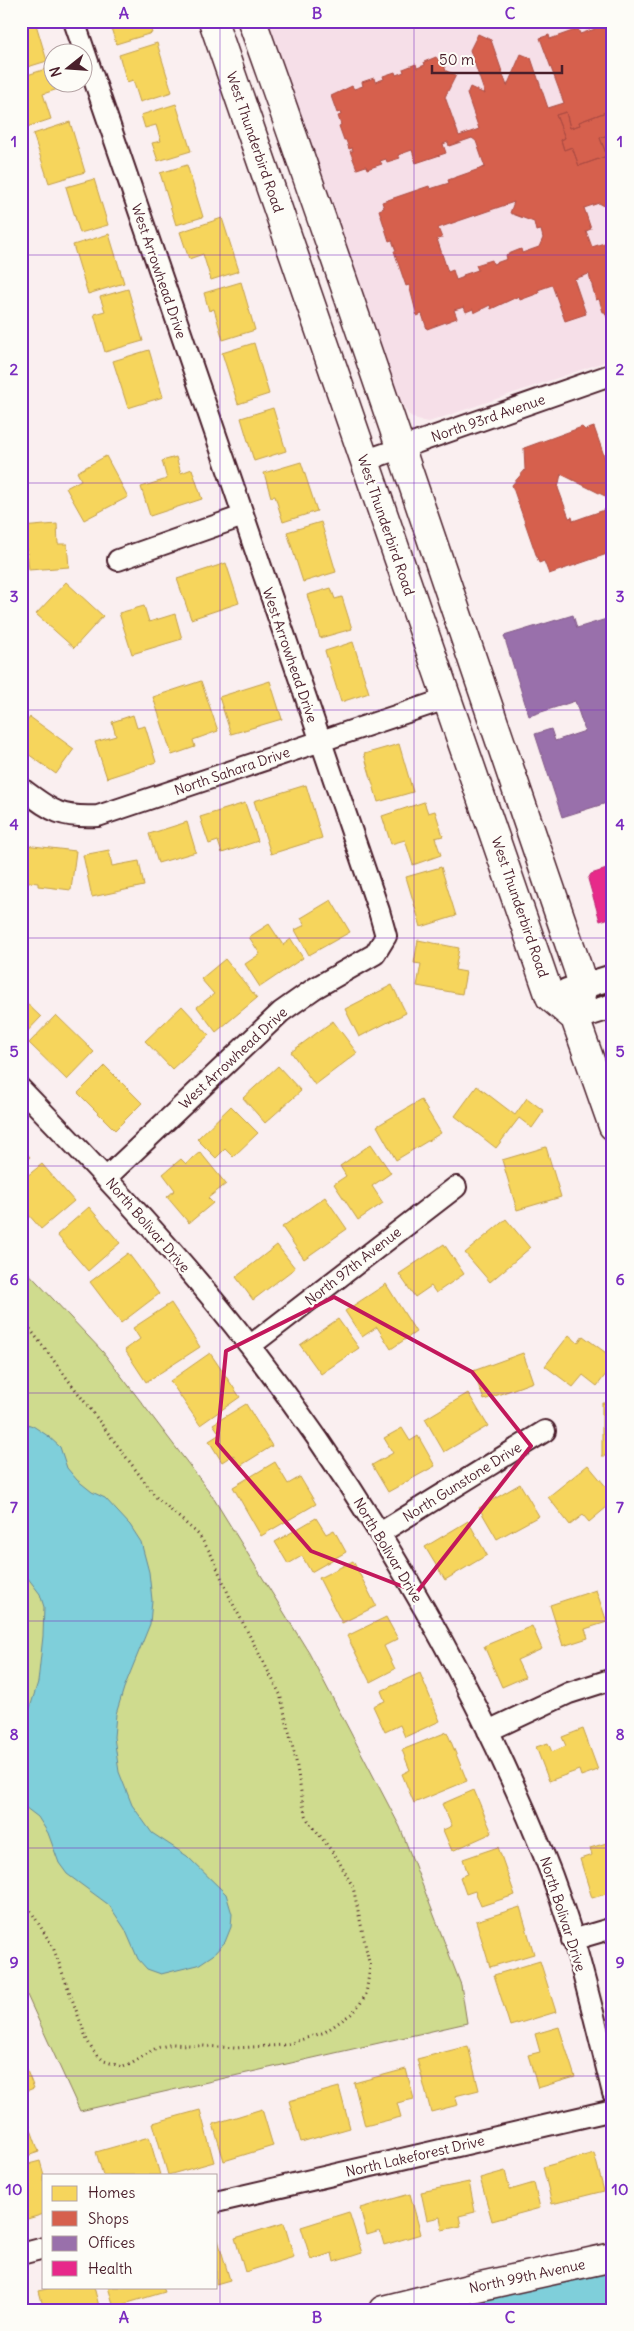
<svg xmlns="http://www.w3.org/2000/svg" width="634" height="2331" font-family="Delius,sans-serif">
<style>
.built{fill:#f6dfe8}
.green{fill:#cfdb8e;stroke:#8c7d5c}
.water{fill:#7fcfda;stroke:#6a8994}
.homes{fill:#f6d55c;stroke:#c29e4d}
.shops{fill:#d6604d;stroke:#ac4c43;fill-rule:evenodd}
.offices{fill:#9970ab;stroke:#815885}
.health{fill:#e7298a;stroke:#b8266e}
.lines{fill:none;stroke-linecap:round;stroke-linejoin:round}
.minor-casing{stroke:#4a1f2b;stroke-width:24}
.tertiary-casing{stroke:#4a1f2b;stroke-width:28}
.secondary-casing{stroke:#4a1f2b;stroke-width:31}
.path{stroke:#4a1f2b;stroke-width:3;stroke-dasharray:1 4;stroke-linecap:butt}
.minor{stroke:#fdfcf7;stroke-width:20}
.tertiary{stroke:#fdfcf7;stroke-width:24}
.secondary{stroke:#fdfcf7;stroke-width:28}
.marked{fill:none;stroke:#c2185b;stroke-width:4;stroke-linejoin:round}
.grid{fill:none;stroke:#7b2cbf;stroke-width:1;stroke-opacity:0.55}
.labels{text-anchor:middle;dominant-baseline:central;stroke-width:5;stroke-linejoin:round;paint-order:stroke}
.street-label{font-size:14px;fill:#4a1f2b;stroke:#fdfcf7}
.neatline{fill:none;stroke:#7b2cbf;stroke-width:2}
.grid-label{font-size:16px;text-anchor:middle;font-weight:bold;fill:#7b2cbf}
</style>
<rect width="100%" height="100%" fill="#faeff0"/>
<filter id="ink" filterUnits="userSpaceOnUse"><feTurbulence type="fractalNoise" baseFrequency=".02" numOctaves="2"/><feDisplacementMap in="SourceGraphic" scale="10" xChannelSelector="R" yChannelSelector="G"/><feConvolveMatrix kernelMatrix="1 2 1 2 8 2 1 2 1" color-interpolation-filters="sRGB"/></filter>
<g filter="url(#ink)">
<path class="built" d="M266,21H613V359L429,422L417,420L408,414L394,391Z"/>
<path class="green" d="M21,1265L103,1352L209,1491L309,1653L400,1827L461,1985L467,2023L80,2111L21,1982Z"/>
<path class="water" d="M21,1422L33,1426L48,1436L60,1447L67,1468L77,1480L92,1492L105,1498L130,1525L141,1542L149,1572L152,1600L150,1624L124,1688L116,1714L114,1737L119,1772L132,1805L152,1833L187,1856L226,1894L232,1914L231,1927L225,1942L213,1955L198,1965L161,1974L147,1969L138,1959L125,1929L109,1905L67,1874L59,1863L48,1833L38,1817L21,1804V1737L38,1682L43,1636L44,1607L40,1594L21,1569Z
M613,2270V2308L607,2310H426Z"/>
<path class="homes" d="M21,21H35L47,61L21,69Z
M109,21H148L152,33L116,44Z
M157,43L172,92L140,102L133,80L127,82L119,55Z
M52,67V82H56L58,89L43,94L51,119L27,127L23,116L21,117V77Z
M176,104L191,151L158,161L152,143L161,141L156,125L145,128L141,115Z
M70,122L85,172L49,183L33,134Z
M187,165L203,217L176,225L160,173Z
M94,179L108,225L80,233L66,187Z
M222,218L239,271L211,280L203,254L189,259L180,232Z
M109,234L124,283L88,294L73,245Z
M241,282L255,330L223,340L214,309L209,311L204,293Z
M128,289L143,341L105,352L94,314L105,311L100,297Z
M254,343L269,394L238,404L222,353Z
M149,350L163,397L128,408L113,361Z
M273,408L286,451L254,461L241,418Z
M106,456L128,497L84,520L66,488L81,480L77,472Z
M176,457L181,473L192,469L202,499L150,516L141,487L167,479L162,461Z
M301,462L317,511L283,522L275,496L271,497L264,473Z
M321,522L336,572L303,582L287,532Z
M57,524L58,544H67L69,567L29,570L27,549L21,550V527Z
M226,563L239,603L191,619L177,579Z
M66,582L103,616L74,648L36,614Z
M331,588L335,599L342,597L352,629L320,638L307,595Z
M144,606L149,622L175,614L182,639L132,654L119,613Z
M353,642L369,693L341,702L325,651Z
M201,681L218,731L193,740L195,747L172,755L153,697Z
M270,681L282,719L231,734L219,697Z
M133,715L137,728L145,726L156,762L107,778L95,742L116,736L112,722Z
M30,717L74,749L56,774L21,749V730Z
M399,744L413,792L378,802L364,754Z
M306,785L322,838L271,854L254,801Z
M424,802L428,813L435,811L443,836L435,838L441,855L413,865L405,840L391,844L382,816Z
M245,803L258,841L222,853L218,841L209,844L200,817Z
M187,822L196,852L158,863L149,834Z
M25,845L76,851L71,890L38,886V883L21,881Z
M109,850L112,866L139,861L144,886L92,897L83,855Z
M441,867L456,916L421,927L406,877Z
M331,900L350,932L309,955L295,930L305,925L301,918Z
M269,924L283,945L291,939L303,958L260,987L245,964L260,954L249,937Z
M418,940L459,948L455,970L466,972L462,994L417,986L421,964L414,963Z
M225,959L257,998L216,1032L197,1007L214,994L201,979Z
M392,985L406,1013L359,1037L345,1009Z
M21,998L41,1017L21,1038Z
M182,1006L209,1035L172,1069L145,1041Z
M56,1015L94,1052L67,1080L29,1043Z
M333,1021L357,1053L315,1085L291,1052Z
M105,1066L142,1103L115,1130L78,1093Z
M278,1066L301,1091L265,1123L243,1098Z
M477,1086L515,1115L527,1098L544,1111L532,1128L519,1118L496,1148L455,1116Z
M421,1100L441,1133L396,1160L377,1126Z
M231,1106L258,1133L233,1157L225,1149L216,1158L197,1139Z
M371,1144L391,1173L372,1186L383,1203L358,1220L334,1184L346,1176L340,1166Z
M21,1147L30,1157L21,1165Z
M546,1147L561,1197L517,1210L502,1160Z
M200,1152L226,1184L208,1198L213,1203L189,1223L167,1197L175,1190L163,1174L181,1159L186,1164Z
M42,1164L74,1201L41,1229L21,1206V1201L24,1198L21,1195V1181Z
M325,1197L347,1229L304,1259L282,1227Z
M89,1207L120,1243L88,1271L57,1235Z
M506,1219L530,1248L490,1282L465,1253Z
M444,1244L464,1274L436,1293L431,1286L415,1297L399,1274Z
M277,1245L295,1268L253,1300L236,1277Z
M128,1253L159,1294L121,1323L90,1282Z
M386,1284L416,1332L391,1349L377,1327L362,1337L345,1311Z
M171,1303L200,1347L146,1382L125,1350L140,1339L133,1328Z
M338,1319L359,1348L321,1374L300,1345Z
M569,1335L578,1343L583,1336L613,1358V1365L597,1386L583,1375L573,1387L545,1366Z
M210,1353L240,1397L200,1425L170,1381Z
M523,1353L533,1382L484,1400L473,1371Z
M468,1393L488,1426L444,1452L425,1419Z
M602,1403H613V1456H602Z
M246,1404L272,1446L240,1466L233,1455L222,1462L209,1441L220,1434L213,1424Z
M402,1428L410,1441L418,1436L435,1466L388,1492L372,1465L393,1453L384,1438Z
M275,1462L288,1484L300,1477L316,1504L261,1536L233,1487Z
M588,1465L613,1495V1502L589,1522L583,1515L570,1525L548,1497Z
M520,1484L539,1516L497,1539L479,1508Z
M316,1518L326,1534L334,1530L346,1552L311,1572L302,1556L288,1564L275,1542Z
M468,1521L487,1555L445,1580L425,1547Z
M353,1561L376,1606L342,1623L319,1578Z
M596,1590L607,1622L585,1629L588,1638L563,1646L550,1605Z
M386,1617L398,1639L384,1646L395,1669L370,1682L347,1636Z
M532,1626L542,1649L517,1660L525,1677L502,1687L484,1646Z
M420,1673L440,1721L405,1737L400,1725L385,1732L373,1706L385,1701L381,1691Z
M583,1729L598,1770L581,1776L579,1770L549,1781L536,1747L548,1743L552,1752L566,1746L562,1737Z
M447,1732L467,1781L414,1803L402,1774L410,1770L402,1750Z
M474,1790L492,1833L452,1851L443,1830L452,1826L442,1804Z
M613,1841V1892L592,1898L580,1859L592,1855L590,1848Z
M498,1847L515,1895L481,1906L475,1891L466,1894L460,1877L468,1874L463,1859Z
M520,1907L534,1954L490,1967L476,1921Z
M540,1961L556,2012L510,2026L494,1975Z
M559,2027L575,2077L538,2088L528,2055L540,2052L535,2034Z
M468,2046L479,2090L455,2096L458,2105L431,2112L417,2059Z
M21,2056L34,2088L21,2093Z
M406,2069L414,2099L397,2103L401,2117L365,2126L354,2083Z
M339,2087L350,2128L301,2142L289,2101Z
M21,2102L39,2152L21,2158Z
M262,2109L273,2146L224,2161L213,2124Z
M200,2110L214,2162L168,2175L153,2123Z
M149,2137L160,2175H103L96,2152Z
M594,2153L604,2191L552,2204L543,2167Z
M40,2161L44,2175V2214L24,2220L21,2210V2166Z
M505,2171L510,2190L534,2183L540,2208L492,2221L480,2178Z
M469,2182L475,2212L459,2216L461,2226L442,2230L440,2217L427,2220L421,2192Z
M410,2194L421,2234L384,2245L380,2231L367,2235L360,2208Z
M349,2212L362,2253L334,2262L332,2253L311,2260L301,2227Z
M284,2223L294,2257L245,2272L235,2238Z
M218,2240L230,2280L216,2284V2241Z
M53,2287H94L100,2310H44L39,2291Z
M108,2287H163L165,2292L114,2307Z"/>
<path class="shops" d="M600,21H613V113L607,115L606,112L579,122L580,125L570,128L566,112L556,115L565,138L561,140L564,150L572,147L579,166L607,156L600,138L613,133V200L608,208L599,203L584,208L591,229L586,231L592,247L604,243L605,247L613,244V318L608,320L605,312H603L599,299L596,300L589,274L574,279L586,314L565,321L552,285L538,290L539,293L520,300L519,296L491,309L490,305L474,313L473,309L466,312L464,307L454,310L457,318L427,329L422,314L417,316L409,285L406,286L394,251H396L392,240L389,241L379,210L384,208L382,202L429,186L430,189L449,183L448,180L485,167L476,141L472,138L449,146L448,142L443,144L446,153L416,163L412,150L398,155L400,158L387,162L386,159L380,161L382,164L367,169L366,166L357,169L350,151H353L352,148L349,149L346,140H344L339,126L341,125L338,116L341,115L340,112L337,113L331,96L352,86L354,89L363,86L362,82L374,78L375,82L384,79L383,76L395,72L396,75L404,72L403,69L416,64L417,68L425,65L424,62L436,57L438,60L442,59L446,71L456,75L445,97L459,136L479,129L467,94L470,87L485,94L470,50L478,34L491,40L507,86L521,54L531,58L548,108L564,103L540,38L549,35L550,39L578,29L580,34L595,29L593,24ZM514,202L510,213L534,222L536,231L541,230L543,238L539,247L522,253L521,249L506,255L507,259L493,264L492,260L476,265L478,270L463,275L464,277L456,280L453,270L448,272L437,239L442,238L438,228Z
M566,112L570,128L580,125L579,122L606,112L607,115L613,113V133L600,138L607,156L579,166L572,147L564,150L561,140L565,138L556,115Z
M582,427L585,430L594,427L613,481V496L608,497L613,509V552L549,574L544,561L539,563L512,485L525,470L524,448ZM561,474L605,496L610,508L573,521L572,517L569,518L558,488Z"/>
<path class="offices" d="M573,615L577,628L613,617V801L562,817L535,734L551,729L555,741L585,731L575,701L529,716L504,636Z"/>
<path class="health" d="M613,867V917L600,921L588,879L591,874Z"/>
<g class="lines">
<g class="minor-casing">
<path id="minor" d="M74,21L379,911L386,936L375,954L315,988L281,1012L106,1178
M364,461L613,374
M118,560L243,516
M21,788C52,811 59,818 98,816L446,699
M21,1089C101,1172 180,1255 250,1346C369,1501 469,1673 543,1853C575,1930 593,2013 613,2093
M250,1346L456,1187
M380,1533L545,1431
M488,1731L569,1693L613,1679
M572,1940L613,1928
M216,2202L613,2110
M21,2254L44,2248"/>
</g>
<g class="tertiary-casing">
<path id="tertiary" d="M567,991L613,977
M575,1018L613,1006"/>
</g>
<g class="secondary-casing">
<path id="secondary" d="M213,21L550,997L575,1018L613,1126
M252,21C365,336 469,653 578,969L583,986L575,1018
M383,2310L472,2288L613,2257"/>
</g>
<path class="path" d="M21,1317L156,1497L199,1535L211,1554L231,1600L280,1694L296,1761L304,1810L308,1820L337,1858L353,1887L370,1967L366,1994L360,2004L351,2014L325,2032L285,2045L235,2048L173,2044L156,2048L131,2064L123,2067L104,2061L93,2051L87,2040L53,1947L21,1895"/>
<use href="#minor" class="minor"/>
<use href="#tertiary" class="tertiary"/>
<use href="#secondary" class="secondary"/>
</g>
</g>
<path class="marked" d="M334,1297L472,1372L531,1446L417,1592L311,1551L217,1443L226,1351Z"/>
<path class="grid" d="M220,21V2310M414,21V2310M21,255H613M21,483H613M21,710H613M21,938H613M21,1166H613M21,1393H613M21,1621H613M21,1848H613M21,2076H613"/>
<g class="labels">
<g class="street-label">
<text transform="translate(255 142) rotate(71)">West Thunderbird Road</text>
<text transform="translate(159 271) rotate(71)">West Arrowhead Drive</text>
<text transform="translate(488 418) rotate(-19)">North 93rd Avenue</text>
<text transform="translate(386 525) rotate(71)">West Thunderbird Road</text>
<text transform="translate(290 655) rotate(71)">West Arrowhead Drive</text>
<text transform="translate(232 771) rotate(-19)">North Sahara Drive</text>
<text transform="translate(520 907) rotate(71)">West Thunderbird Road</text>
<text transform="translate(233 1058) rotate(-43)">West Arrowhead Drive</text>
<text transform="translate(148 1225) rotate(49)">North Bolivar Drive</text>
<text transform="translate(353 1266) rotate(-38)">North 97th Avenue</text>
<text transform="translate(462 1482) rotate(-32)">North Gunstone Drive</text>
<text transform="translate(388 1550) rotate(59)">North Bolivar Drive</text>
<text transform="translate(563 1914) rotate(72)">North Bolivar Drive</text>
<text transform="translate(415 2156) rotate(-13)">North Lakeforest Drive</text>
<text transform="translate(527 2276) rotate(-12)">North 99th Avenue</text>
</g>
</g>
<rect width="634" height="2331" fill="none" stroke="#fdfcf7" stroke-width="55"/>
<rect x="42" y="2174" width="175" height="115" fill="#fdfcf7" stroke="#b5a4a5"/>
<rect x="52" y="2186" width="25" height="15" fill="#f6d55c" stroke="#b5a4a5"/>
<text x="88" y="2198" font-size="15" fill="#4a1f2b">Homes</text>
<rect x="52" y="2211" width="25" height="15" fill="#d6604d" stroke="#b5a4a5"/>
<text x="88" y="2224" font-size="15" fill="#4a1f2b">Shops</text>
<rect x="52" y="2236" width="25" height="15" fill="#9970ab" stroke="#b5a4a5"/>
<text x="88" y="2248" font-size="15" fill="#4a1f2b">Offices</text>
<rect x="52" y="2261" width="25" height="15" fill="#e7298a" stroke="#b5a4a5"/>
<text x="88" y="2274" font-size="15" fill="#4a1f2b">Health</text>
<g transform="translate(68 68) rotate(253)"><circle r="24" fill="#fdfcf7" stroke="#b5a4a5"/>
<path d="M0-4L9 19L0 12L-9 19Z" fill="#4a1f2b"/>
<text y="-8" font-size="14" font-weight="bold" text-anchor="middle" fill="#4a1f2b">N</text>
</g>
<path d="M432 65v8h130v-8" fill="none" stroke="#4a1f2b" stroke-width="2.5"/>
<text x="439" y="65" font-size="15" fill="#4a1f2b" stroke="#fdfcf7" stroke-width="4" paint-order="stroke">50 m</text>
<rect x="28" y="28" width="578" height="2276" class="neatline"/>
<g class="grid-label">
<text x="124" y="19">A</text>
<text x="317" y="19">B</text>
<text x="510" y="19">C</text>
<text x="14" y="147">1</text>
<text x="620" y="147">1</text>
<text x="14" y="375">2</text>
<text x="620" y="375">2</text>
<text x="14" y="602">3</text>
<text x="620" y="602">3</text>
<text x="14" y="830">4</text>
<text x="620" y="830">4</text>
<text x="14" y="1057">5</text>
<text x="620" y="1057">5</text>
<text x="14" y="1285">6</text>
<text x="620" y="1285">6</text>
<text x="14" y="1513">7</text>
<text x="620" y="1513">7</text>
<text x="14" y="1740">8</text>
<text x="620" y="1740">8</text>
<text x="14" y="1968">9</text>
<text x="620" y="1968">9</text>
<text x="14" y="2195">10</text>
<text x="620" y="2195">10</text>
<text x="124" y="2323">A</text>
<text x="317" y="2323">B</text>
<text x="510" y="2323">C</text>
</g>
</svg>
